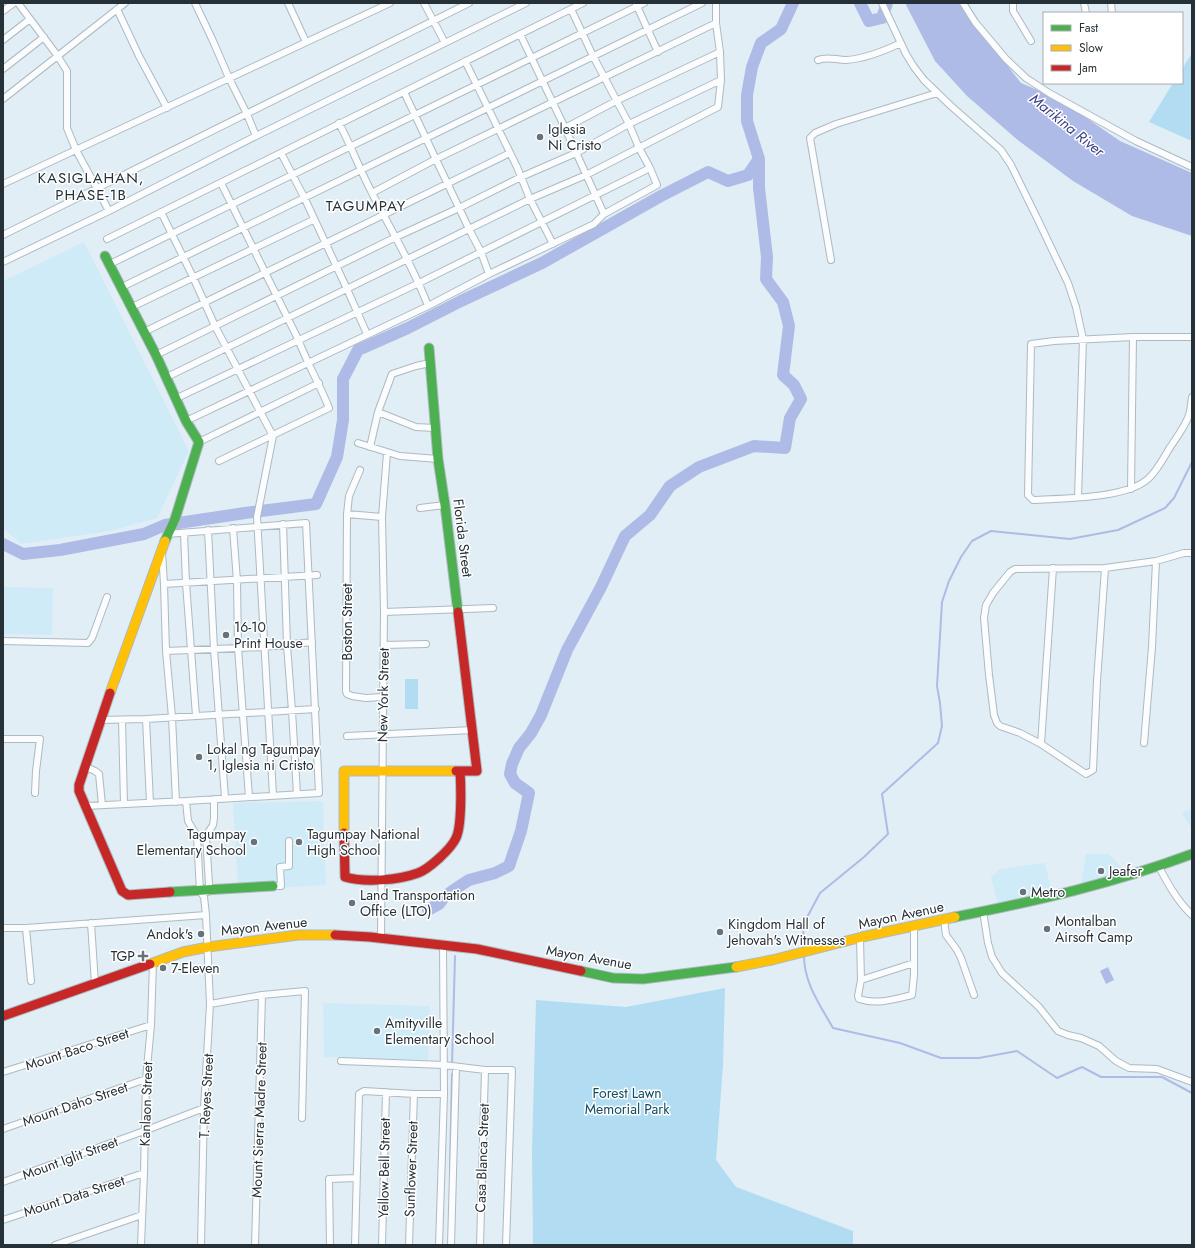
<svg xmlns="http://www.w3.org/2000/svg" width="1195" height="1248" font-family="Jost,sans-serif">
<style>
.built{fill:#d0ebf8}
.green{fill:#b2dcf1}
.water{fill:#afbbe7}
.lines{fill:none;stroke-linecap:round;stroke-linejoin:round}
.stream{stroke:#afbbe7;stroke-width:2}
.river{stroke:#afbbe7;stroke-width:12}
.street-casing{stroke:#aebac0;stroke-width:8}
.fast-casing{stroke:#aebac0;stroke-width:11}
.slow-casing{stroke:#aebac0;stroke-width:11}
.jam-casing{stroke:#aebac0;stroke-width:11}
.street{stroke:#fafcfe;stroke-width:6}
.fast{stroke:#4caf50;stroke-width:9}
.slow{stroke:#ffc107;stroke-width:9}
.jam{stroke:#c62828;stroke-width:9}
.poi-dot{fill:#67737a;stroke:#fff;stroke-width:1.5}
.labels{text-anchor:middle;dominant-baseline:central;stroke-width:3;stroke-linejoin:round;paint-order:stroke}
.poi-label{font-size:14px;fill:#263137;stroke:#fff;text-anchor:start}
.street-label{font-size:14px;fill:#263137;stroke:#fff}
.park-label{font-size:14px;fill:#104c64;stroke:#fff}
.water-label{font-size:15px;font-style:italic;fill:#393f87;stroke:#fff}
.neighbourhood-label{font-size:15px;letter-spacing:1px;fill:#263137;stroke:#fff}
</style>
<rect width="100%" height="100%" fill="#e1eef5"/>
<path class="built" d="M84,242L189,451L157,518L110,531L21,544L3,528V281Z
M3,587L53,588L52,635L3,634Z
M323,801L326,885L276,888L275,882L238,886L233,803Z
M1192,808V829L1182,813Z
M1086,854H1109L1126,873L1081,885Z
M1045,863L1052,893L998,905L991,877L1000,869Z
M323,1003L430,1006L428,1060L324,1057Z"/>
<path class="green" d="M1192,53V141L1149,122L1173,83H1182V69Z
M405,679H418V709H405Z
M725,988L723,1065L716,1160L736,1187L853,1231V1245H533L532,1151L536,1000L626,1007Z"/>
<path class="water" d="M905,3H959L1021,83L1059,99L1120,141L1192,173V236L1132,216L1073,181L1019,141L967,96L935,61Z
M1108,967L1114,980L1106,984L1100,971Z"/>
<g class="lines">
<path class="stream" d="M804,949L803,925L820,893L864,857L888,834L882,794L938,743L942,726L940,703L937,686L942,602L949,581L961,557L972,541L991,531L1070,539L1118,530L1165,508L1174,498L1192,462
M804,956C804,983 820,1005 833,1028L900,1043L941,1058H979L1017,1051L1057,1078L1082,1067L1101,1077H1162L1192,1093
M452,1065L455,956
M450,1170L452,1074"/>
<path class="river" d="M860,3L869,21L882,18L887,3
M3,544L23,554L60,550L144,534L165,525L245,513L316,504L337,457L343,420V379L358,350L408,328L461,301L542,263L661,196L708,172L728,181L748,175L759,159
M428,910L439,904L444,897L455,889L469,880L495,873L509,866L521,831L529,793L515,783L510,774L512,764L519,748L531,733L541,715L567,650L601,587L625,536L650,515L670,486L699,467L754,446L785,448L790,418L801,399L794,385L783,375L789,326L783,302L766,279L767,257L759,188V159L747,121V95L752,67L761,43L781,29L793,3"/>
<g class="street-casing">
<path id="street" d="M18,3L57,55L67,71V128L76,150L109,211
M195,3L213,41L229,78L247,114L256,136
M288,3L306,42
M424,3L445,43
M882,3L906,54L914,67L924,80L951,106L1001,150L1011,165L1038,220L1068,283L1076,307L1083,339L1078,497
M963,3L975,22L1006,59L1026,78L1049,93L1136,141L1192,167
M1013,3V11L1031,41
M1084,3L1086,13
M1111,3L1112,13
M636,4L658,52
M117,9L139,56L167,108
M3,11L14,3
M520,34L565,128L604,214
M3,40L30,19
M818,60C827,56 836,60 846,60C865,59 884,51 901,43
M465,61L517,167L530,199L553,244
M3,69L44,37
M404,92L469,229L481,252L489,274
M3,99L125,3
M339,123C351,146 360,170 372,193C391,230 413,266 428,306
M565,128L618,100L720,52
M281,153L304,197L347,289L367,334
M3,184L390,3
M372,193L436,159L716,23
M161,212L193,277L215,326L273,436L257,517L273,795
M3,235L469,3
M107,239L583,3
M831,260L810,138L815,133L836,124L937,93
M3,262L109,211L256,136L526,3
M110,264L644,3
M122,287L702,3
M132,307L313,220
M144,332L510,153
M1192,337H1133L1054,341L1031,344L1028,495L1033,500C1063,498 1125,499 1148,479C1157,471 1163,459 1169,449C1176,438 1185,427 1189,415C1191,409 1191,403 1192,397
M156,355L396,237L459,208L521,177L576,153L629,124L721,80
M165,378L530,199L586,175L718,107L721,80L720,52L716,23V3
M175,399L419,283L650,168
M378,412L416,427L435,428
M186,421L428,306L489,274L594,224L604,214L657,185L650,168L639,148L629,124L593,56L571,9
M199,442L319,383
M358,443L400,456L438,459
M370,447L378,412L392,374L416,366L430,363
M219,461L329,408C320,385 307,363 298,339L221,183
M360,470L349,496L347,514L346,691L347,694L352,696L366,698L382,697
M1131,489L1133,337
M420,508L445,505
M347,514L382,517
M283,524L287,645L292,711L297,794
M233,528L237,581L238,648L249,797
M208,530L214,649L225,798
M184,533L186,583L196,716
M162,552L164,584L166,651L172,717L176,802
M1105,568L1097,681L1093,770L1086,774L1041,744L1020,733L1000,726L997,723L994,715L989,675L984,618L986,605L993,593L1010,572L1015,569L1105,568L1156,561L1184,553H1192
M164,584L317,575
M384,612L493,608
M3,641L88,643L92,638L107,597
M384,645L426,644
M166,651L264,647L312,642
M146,719L150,803
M100,720L146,719L316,709
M122,720L124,804
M347,736L473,730
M3,739H40L36,771L35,793
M1144,743L1152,647L1156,561
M1041,744L1053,568
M86,767L95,771L99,774L102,805
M186,801L188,821L197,836L200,891L204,897L206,915L210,1004L204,1108L201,1245
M85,806L186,801L319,793L306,523L167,534
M1159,867C1168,884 1178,902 1192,915
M273,886H281L280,867L289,866V841
M207,892L209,884L206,836L213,825L214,818V799
M983,911L988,943L992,957L1002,973L1039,1007L1058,1031L1068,1035L1081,1038L1099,1046L1116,1061L1129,1068L1157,1069L1192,1082
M944,920L946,935L957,950L961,958L974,995
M91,923L95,984
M3,928H26L206,915
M26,928L31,981
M381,938L384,612L382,517L387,453
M860,938L861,980L858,996L859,999C877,1005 895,999 912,995L914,975V926
M861,980L914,963
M210,1004L262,995L305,991L302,1118
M341,1061L444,1065L485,1070H512L506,1245
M3,1072L151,1025
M3,1129L146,1079
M3,1182L144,1131L204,1108
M3,1220L144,1173
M55,1245L142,1215
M141,1245L144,1173L146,1079L151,1025L153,962
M255,1245L262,995
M330,1245L329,1179L356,1178
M355,1245L359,1094L364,1091L414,1094H444
M382,1245L386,1092
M409,1245L414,1094
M439,1245L444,1094L443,945
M451,1245L456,1067
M480,1245L485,1070"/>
</g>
<g class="fast-casing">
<path id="fast" d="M105,256L156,355L186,421L199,442L175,519L165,541
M429,348L438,459L445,505L458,612
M170,892L273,886
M955,917C1037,901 1114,883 1192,854
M581,971L613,978L643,979L736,967"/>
</g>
<g class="slow-casing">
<path id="slow" d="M110,693L165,541
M344,833V771H456
M150,964L183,952L208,947L298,935H335
M736,967L772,960L862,937L955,917"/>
</g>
<g class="jam-casing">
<path id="jam" d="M110,693L79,785V791L122,891L128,895L170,892
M456,771H477L458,612
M344,833L345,877C365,883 399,880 418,873C429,869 451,849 456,838C462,826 461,785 460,771
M335,935L370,937L477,949L581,971
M3,1016L150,964"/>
</g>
<use href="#street" class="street"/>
<use href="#fast" class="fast"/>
<use href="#slow" class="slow"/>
<use href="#jam" class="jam"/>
</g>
<g class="poi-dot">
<circle cx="540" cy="137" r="4"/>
<circle cx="226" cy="635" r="4"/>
<circle cx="199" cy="757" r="4"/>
<circle cx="254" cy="842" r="4"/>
<circle cx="299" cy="842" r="4"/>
<circle cx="1101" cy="871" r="4"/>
<circle cx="1023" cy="892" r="4"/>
<circle cx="352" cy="903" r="4"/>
<circle cx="1047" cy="929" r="4"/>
<circle cx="720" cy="932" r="4"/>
<circle cx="201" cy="934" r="4"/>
<path d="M141 950h4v4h4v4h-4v4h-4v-4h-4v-4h4z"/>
<circle cx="163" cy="968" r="4"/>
<circle cx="377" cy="1031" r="4"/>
</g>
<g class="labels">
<g class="poi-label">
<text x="548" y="129">Iglesia<tspan x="548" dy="16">Ni Cristo</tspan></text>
<text x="234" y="627">16-10<tspan x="234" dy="16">Print House</tspan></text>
<text x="207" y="749">Lokal ng Tagumpay<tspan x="207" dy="16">1, Iglesia ni Cristo</tspan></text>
<text x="246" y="834" text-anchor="end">Tagumpay<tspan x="246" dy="16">Elementary School</tspan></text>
<text x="307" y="834">Tagumpay National<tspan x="307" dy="16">High School</tspan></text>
<text x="1109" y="871">Jeafer</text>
<text x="1031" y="892">Metro</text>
<text x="360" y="895">Land Transportation<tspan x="360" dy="16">Office (LTO)</tspan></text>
<text x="1055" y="921">Montalban<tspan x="1055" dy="16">Airsoft Camp</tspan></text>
<text x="728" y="924">Kingdom Hall of<tspan x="728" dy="16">Jehovah's Witnesses</tspan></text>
<text x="193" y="934" text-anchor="end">Andok's</text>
<text x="135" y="956" text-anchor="end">TGP</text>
<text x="171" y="968">7-Eleven</text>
<text x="385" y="1023">Amityville<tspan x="385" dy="16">Elementary School</tspan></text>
</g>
<g class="street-label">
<text transform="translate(463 538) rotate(83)">Florida Street</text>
<text transform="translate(347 622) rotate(-90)">Boston Street</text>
<text transform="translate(383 695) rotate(-89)">New York Street</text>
<text transform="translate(901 915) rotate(-12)">Mayon Avenue</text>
<text transform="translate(264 926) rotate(-6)">Mayon Avenue</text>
<text transform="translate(589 957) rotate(10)">Mayon Avenue</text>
<text transform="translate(77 1049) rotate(-18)">Mount Baco Street</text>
<text transform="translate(206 1096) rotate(-87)">T. Reyes Street</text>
<text transform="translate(75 1104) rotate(-19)">Mount Daho Street</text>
<text transform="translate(146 1104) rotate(-88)">Kanlaon Street</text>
<text transform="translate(259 1120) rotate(-88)">Mount Sierra Madre Street</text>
<text transform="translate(70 1158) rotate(-20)">Mount Iglit Street</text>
<text transform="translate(482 1158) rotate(-88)">Casa Blanca Street</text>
<text transform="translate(384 1168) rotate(-89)">Yellow Bell Street</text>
<text transform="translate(411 1169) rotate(-88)">Sunflower Street</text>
<text transform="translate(74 1196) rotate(-18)">Mount Data Street</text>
</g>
<g class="park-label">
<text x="627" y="1093">Forest Lawn<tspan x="627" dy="16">Memorial Park</tspan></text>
</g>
<g class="water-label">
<text transform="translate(1067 125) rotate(39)">Marikina River</text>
</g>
<g class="neighbourhood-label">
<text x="91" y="178">KASIGLAHAN,<tspan x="91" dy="17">PHASE-1B</tspan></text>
<text x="366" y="206">TAGUMPAY</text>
</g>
</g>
<rect width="1195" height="1248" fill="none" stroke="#263137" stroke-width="8"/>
<rect x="1043" y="12" width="140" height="72" fill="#ffffff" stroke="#a8adaf"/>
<rect x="1051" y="25" width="20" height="6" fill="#4caf50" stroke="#a8adaf"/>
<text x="1079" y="32" font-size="12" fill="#263137">Fast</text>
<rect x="1051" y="45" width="20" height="6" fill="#ffc107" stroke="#a8adaf"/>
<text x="1079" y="52" font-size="12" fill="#263137">Slow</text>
<rect x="1051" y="65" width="20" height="6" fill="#c62828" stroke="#a8adaf"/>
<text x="1079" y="72" font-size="12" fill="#263137">Jam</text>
</svg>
